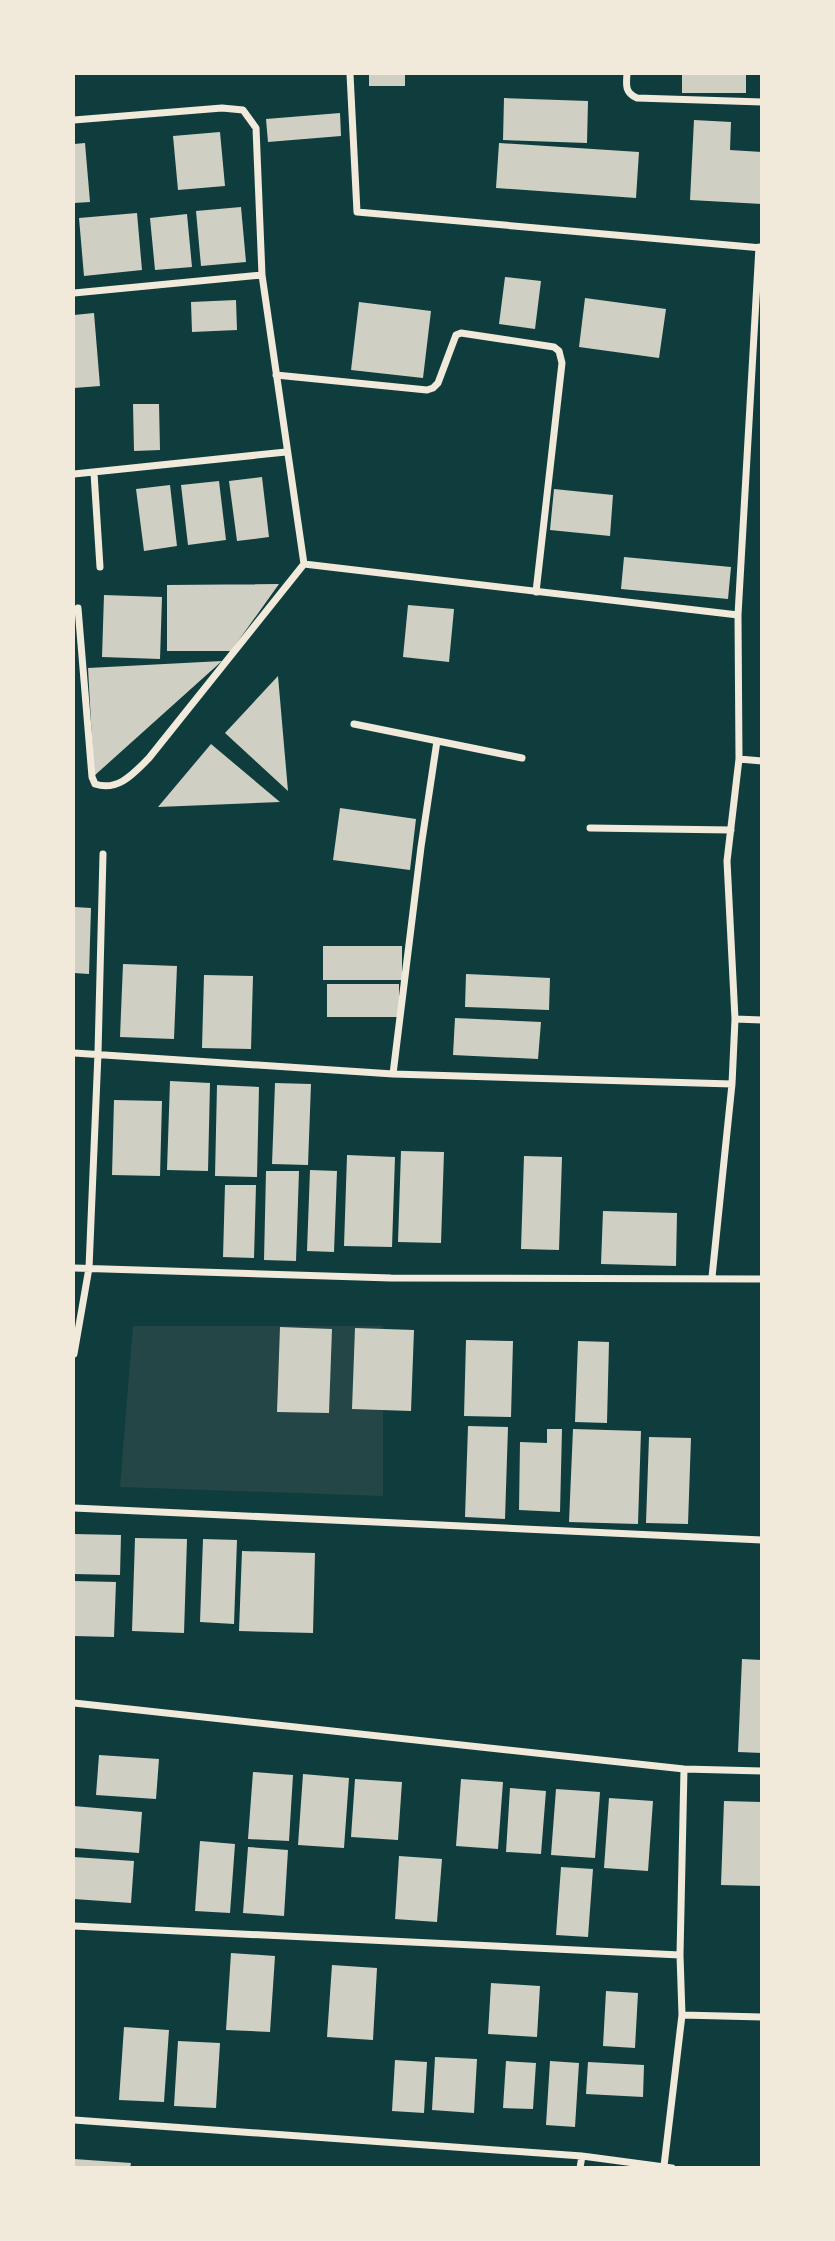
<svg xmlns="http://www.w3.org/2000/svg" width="835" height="2241" font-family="'Roboto Condensed',sans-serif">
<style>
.green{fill:#244646}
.building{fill:#cfcfc3}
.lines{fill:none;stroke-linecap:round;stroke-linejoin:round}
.minor{stroke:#f1e9da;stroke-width:7}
</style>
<rect width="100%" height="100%" fill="#0f3d3e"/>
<path class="green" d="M133,1326H383V1496L120,1487Z"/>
<path class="building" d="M369,74H405V86H369Z
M682,74H746V93H682Z
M504,98L588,101L587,143L503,140Z
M340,113L341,136L268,142L266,119Z
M694,120L731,122L730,150L762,152V204L690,200Z
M220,132L225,186L178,190L173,136Z
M85,143L90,202L74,203V144Z
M499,143L639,152L636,198L496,188Z
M241,207L246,262L201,266L196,211Z
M137,213L142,270L84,276L79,218Z
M187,214L192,267L155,270L150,218Z
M505,277L541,281L535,329L499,324Z
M585,298L666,309L659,358L579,347Z
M236,300L237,330L192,332L191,302Z
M359,302L431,311L423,378L351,370Z
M94,313L100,386L74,388V315Z
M133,404H159L160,450L134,451Z
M262,477L269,537L237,541L229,481Z
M219,481L226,540L188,545L181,485Z
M170,485L177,546L144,551L136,489Z
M554,489L613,495L610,536L550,530Z
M624,557L731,567L728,599L621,589Z
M279,584L231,651H167V585Z
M104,595L162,597L160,659L102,657Z
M408,605L454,609L449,662L403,657Z
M222,661L94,776L88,668Z
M278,676L288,791L225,733Z
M211,744L280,802L158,807Z
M340,808L416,819L410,870L333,860Z
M74,907L91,908L89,974L74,973Z
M323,946H402V980H323Z
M123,964L177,966L174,1039L120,1037Z
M466,974L550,978L549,1010L465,1007Z
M204,975L253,976L251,1049L202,1048Z
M327,984H399V1017H327Z
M455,1018L541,1022L538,1059L453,1055Z
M170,1081L210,1083L208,1171L167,1170Z
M275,1083L311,1084L308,1165L272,1164Z
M217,1085L259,1087L257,1177L215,1176Z
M114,1100L162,1101L160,1176L112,1175Z
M401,1151L444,1152L441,1243L398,1242Z
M347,1155L395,1157L392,1247L344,1246Z
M524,1156L562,1157L559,1250L521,1249Z
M310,1170L337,1171L334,1252L307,1251Z
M266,1171H299L296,1261L264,1260Z
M225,1185H256L254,1258L223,1257Z
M603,1211L677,1213L676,1266L601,1264Z
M280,1327L332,1329L329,1413L277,1412Z
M355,1328L414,1330L411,1411L352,1409Z
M466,1340L513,1341L511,1417L464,1416Z
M578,1341L609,1342L607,1423L575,1422Z
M468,1426L508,1427L505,1519L465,1517Z
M547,1429H562L560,1512L519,1510L520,1442L547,1443Z
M573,1429L641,1431L638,1524L569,1522Z
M649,1437L691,1438L688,1524L646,1523Z
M74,1534L121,1535L120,1575L74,1574Z
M135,1538L187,1539L184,1633L132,1631Z
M203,1539L237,1540L234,1624L200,1622Z
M242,1551L315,1553L313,1633L239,1631Z
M74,1581L116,1582L114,1637L74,1636Z
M742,1659L762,1660V1753L738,1752Z
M99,1755L159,1759L156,1799L96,1795Z
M253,1772L293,1775L289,1841L248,1839Z
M303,1774L349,1778L344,1848L298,1845Z
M355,1779L402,1782L398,1840L351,1837Z
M461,1779L503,1782L498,1849L456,1846Z
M510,1788L546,1791L541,1854L506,1852Z
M556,1789L600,1792L595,1858L551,1855Z
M609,1798L653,1801L648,1871L604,1868Z
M724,1801L762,1802V1886L721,1885Z
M74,1806L142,1812L139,1853L74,1848Z
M200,1841L235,1844L230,1913L195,1911Z
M248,1847L288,1850L284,1916L243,1913Z
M399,1856L442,1859L437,1922L395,1919Z
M74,1857L134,1861L131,1903L74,1899Z
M561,1867L593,1869L588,1937L556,1935Z
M231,1953L275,1956L270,2032L226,2030Z
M332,1965L377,1968L373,2040L327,2037Z
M491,1983L540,1986L537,2037L488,2034Z
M606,1991L638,1993L635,2048L603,2046Z
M124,2027L169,2030L164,2102L119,2100Z
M178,2041L220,2043L216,2108L174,2106Z
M435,2057L477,2059L474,2113L432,2110Z
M395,2060L427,2062L424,2113L392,2111Z
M506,2061L536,2063L533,2109L503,2108Z
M550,2061L579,2063L575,2127L546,2125Z
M588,2062L644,2065L643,2097L586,2094Z
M74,2159L131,2163L130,2168H74Z"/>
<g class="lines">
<path class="minor" d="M350,74L357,212L762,248
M627,74C626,85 625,93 637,98L762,102
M74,120L222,108L243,110L256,128L262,275L304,564L149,758C134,773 118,792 95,784L92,777L78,608
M74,293L262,275
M276,375L427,390L433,388L438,383L456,335L461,333L554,347L559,351L562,363L536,592
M94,473L100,567
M74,474L286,452
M304,564L738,615
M354,724L522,758
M739,759L762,761
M590,828L731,830
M735,1019L762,1020
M74,1053L393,1074L732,1084
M393,1074L421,847L437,741
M74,1268L391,1278L762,1279
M712,1277L732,1084L735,1019L727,861L739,759L738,615L759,247
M74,1354L89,1268L98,1053L103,854
M74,1508L762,1540
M74,1703L684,1769L762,1771
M74,1926L680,1955L682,2015L762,2017
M680,1955L684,1769
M74,2120L582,2156L672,2168
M664,2166L682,2015
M580,2168L582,2156"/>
</g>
<rect width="835" height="2241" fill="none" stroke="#f1e9da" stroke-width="150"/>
</svg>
